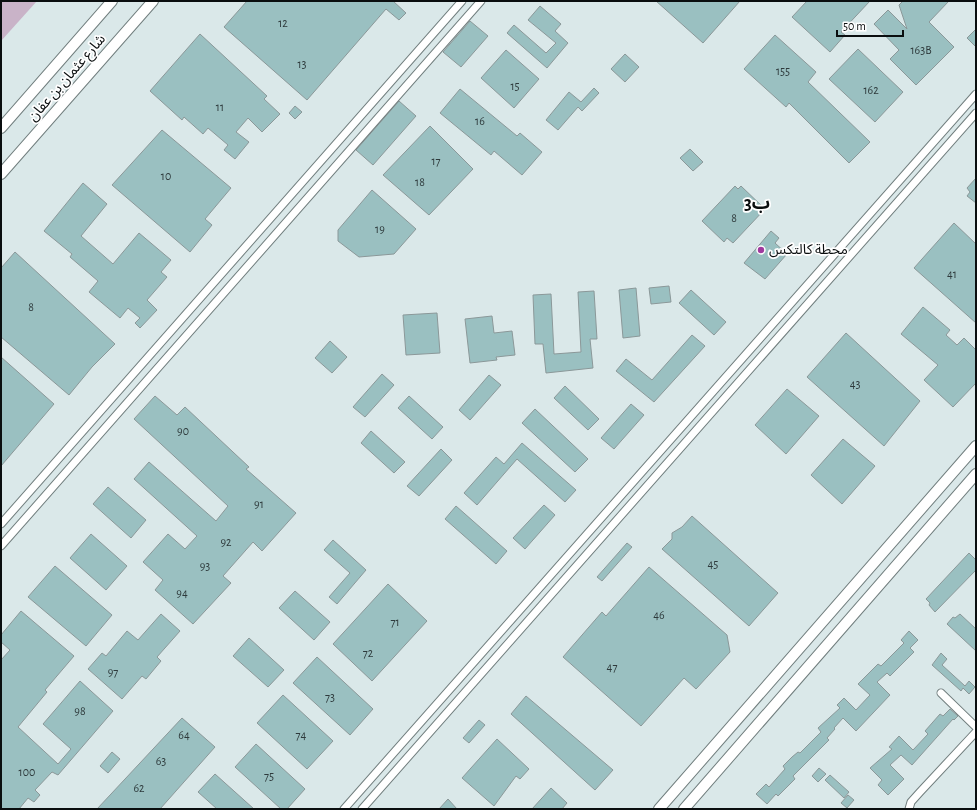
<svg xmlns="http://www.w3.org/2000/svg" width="977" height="810" font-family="'Alegreya Sans','Noto Sans Arabic',sans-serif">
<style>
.green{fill:#c9b3c8}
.building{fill:#9ac0c1;stroke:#8b9899}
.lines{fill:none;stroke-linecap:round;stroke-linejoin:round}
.street-casing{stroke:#717e7e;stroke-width:9}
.secondary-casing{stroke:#717e7e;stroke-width:12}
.street{stroke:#fff;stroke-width:7}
.secondary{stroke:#fff;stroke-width:10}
.poi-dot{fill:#9f399e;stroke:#fff;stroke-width:1.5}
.labels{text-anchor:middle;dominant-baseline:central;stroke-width:3.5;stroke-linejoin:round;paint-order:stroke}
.number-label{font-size:12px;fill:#2e3a3c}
.street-label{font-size:14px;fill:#0a0e0f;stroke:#fff}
.poi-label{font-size:14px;fill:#0a0e0f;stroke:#fff;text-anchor:start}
.district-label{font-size:18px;font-weight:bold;fill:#0a0e0f;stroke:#fff}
</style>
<rect width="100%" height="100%" fill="#dae8e9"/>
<path class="green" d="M1,1H37L1,41Z"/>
<path class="building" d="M247,1H393L406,13L399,20L386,9L307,100L224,27Z
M656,1H740L703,43Z
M807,1H870L841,32L845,35L830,52L792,17Z
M903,1H949L929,22L954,47L916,85L890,59L899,50L874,24L888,10L907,29L899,5Z
M540,6L561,24L555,31L568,43L547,68L507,33L514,25L546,53L556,43L528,20Z
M470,21L488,36L461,67L443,52Z
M976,29V47L967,38Z
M200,34L267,96L264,99L280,114L262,132L248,118L236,132L249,142L235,159L224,150L228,145L208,128L203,134L184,117L182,120L150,91Z
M775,35L816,72L808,82L870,142L849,163L789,103L786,107L744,69Z
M858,49L903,92L875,122L829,79Z
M506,50L539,79L514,108L481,78Z
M625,54L639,67L625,82L611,69Z
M594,88L599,93L582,111L578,107L558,130L546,120L569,92L581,102Z
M460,89L517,136L520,133L542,152L522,175L494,151L491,155L440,113Z
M399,101L416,116L373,165L356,150Z
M295,106L302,112L295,119L289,113Z
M430,126L473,169L429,215L383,175Z
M162,130L231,188L205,219L212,225L190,252L112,185Z
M690,149L703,162L693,171L680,158Z
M976,178V203L967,196L970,192L967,188Z
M83,183L107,204L81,236L113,264L139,233L171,260L161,272L167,277L147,300L157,310L140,328L135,323L140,318L128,308L120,318L89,292L98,281L70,257L72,254L44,231Z
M735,186L738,189L741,186L765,209L733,243L727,238L724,242L702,221Z
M372,190L416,229L394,254L359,257L338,241V230Z
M954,223L976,244V323L914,268Z
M771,231L779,238L775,243L787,254L765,279L744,263Z
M15,252L115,344L92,367L69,395L1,337V268Z
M669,286L671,302L651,304L649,288Z
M636,288L640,336L623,338L619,290Z
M691,290L726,322L714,335L679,303Z
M594,291L597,339H590L593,368L546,373L543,344H535L533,295L551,294L554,354L581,352L578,292Z
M923,307L950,330L946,335L957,345L964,338L976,350V383L953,407L924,380L938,365L901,334Z
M437,313L440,353L406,355L403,315Z
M492,316L494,333L512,331L515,355L496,357L497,360L470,363L465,319Z
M846,333L920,401L884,446L807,377Z
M692,335L705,346L654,402L616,371L626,359L652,380Z
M330,341L347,357L332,373L315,358Z
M1,357L54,404L1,466Z
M382,374L394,385L365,417L353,407Z
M489,375L501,385L470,420L459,410Z
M565,386L599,419L588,430L554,398Z
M787,389L819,416L786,454L755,425Z
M155,396L177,415L185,407L249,467L246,469L296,513L262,551L253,542L223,576L231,583L193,624L155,590L163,580L143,562L168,534L185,549L197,536L134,479L149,462L216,521L228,506L134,419Z
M409,396L443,427L432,439L398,408Z
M631,404L644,415L614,449L601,438Z
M535,409L588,459L575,472L522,423Z
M371,431L405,462L394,473L361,443Z
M843,439L875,466L842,504L811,475Z
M522,443L576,490L565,502L517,459L477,505L464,493L496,457L504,464Z
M441,449L452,460L419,496L407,486Z
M108,487L146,520L131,538L93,504Z
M544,505L555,515L525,549L513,538Z
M456,506L507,551L496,564L445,519Z
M692,516L778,593L749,626L662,549L672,539V533L682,527Z
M91,534L127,566L106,590L70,558Z
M333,540L366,570L337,604L329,597L350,573L324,550Z
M627,543L632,547L602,581L597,577Z
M969,553L976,560V570L935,612L929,605L930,603L926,599Z
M55,566L112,615L86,646L28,597Z
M649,567L727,635L730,652L696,689L684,678L641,726L563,657L602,612L606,616Z
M388,584L427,621L372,681L333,644Z
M295,591L330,622L314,640L279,608Z
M21,611L74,656L45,690L47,692L18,727L58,764L71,749L43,724L80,681L113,711L58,775L52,772L35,790L40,795L34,802L28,798L19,809H1V660L10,650L1,642V635Z
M161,614L180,631L157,657L161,661L146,679L142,676L122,699L88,669L102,653L106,656L127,631L138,640Z
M960,614L976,629V651L947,624L953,617L955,618Z
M909,631L918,640L910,648L914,652L890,676L887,673L877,682L890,695L856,731L843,718L834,728L835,729L827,738L829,740L793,776L795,779L778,796L776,794L767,804L756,794L766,784L769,787L785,769L783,766L792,757L798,752L800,753L821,732L818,728L840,708L837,705L844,698L856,710L870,695L858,684L878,664L881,666L904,643L901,640Z
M249,638L284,670L268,687L233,656Z
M941,653L947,659L942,665L965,686L969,681L975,687L969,694L963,688L961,691L932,665Z
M317,657L373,709L350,735L293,683Z
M283,695L333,741L307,769L257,723Z
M526,696L613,770L595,790L511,714Z
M950,709L958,716L954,720L953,719L912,765L901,755L890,765L904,779L888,795L878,785L882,780L870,768L892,749L889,747L899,736L913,750L928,734L925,731L940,714L943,716Z
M182,718L215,747L160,809H97Z
M479,720L485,725L469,743L463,738Z
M497,739L529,769L520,779L516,776L494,806L462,778Z
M256,744L305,789L287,809H281L235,767Z
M112,752L120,759L108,773L100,766Z
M819,768L826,774L818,782L812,776Z
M215,774L254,809H217L198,792Z
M830,775L849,792L844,798L825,780Z
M551,788L567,803L562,809H532Z
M848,795L854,800L847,808L841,803Z
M448,799L457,809H439Z"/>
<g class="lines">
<g class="street-casing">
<path id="street" d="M1,524L462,1
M1,546L481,1
M941,693L976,727
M344,809L976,94
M362,809L976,113
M909,809L911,802L920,792L976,732"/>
</g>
<g class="secondary-casing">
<path id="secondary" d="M1,128L112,1
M1,174L153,1
M659,809L976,446
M684,809L976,474"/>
</g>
<use href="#street" class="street"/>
<use href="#secondary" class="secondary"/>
</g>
<circle class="poi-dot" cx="761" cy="250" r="4"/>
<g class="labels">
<g class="number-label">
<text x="283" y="23">12</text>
<text x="921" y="50">163B</text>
<text x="302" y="64">13</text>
<text x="783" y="71">155</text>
<text x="515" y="86">15</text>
<text x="871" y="90">162</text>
<text x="220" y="107">11</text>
<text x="480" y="121">16</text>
<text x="436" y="161">17</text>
<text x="166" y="176">10</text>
<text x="420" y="182">18</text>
<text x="734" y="218">8</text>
<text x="380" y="229">19</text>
<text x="952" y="274">41</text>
<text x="31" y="307">8</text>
<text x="855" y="384">43</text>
<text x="183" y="431">90</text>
<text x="259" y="504">91</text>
<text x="226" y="542">92</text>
<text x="713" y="564">45</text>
<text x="205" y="566">93</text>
<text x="182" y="593">94</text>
<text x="659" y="615">46</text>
<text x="395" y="622">71</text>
<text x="368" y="653">72</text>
<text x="612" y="667">47</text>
<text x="113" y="672">97</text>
<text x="330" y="697">73</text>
<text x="80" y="711">98</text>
<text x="184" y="735">64</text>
<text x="301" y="735">74</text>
<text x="161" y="761">63</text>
<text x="27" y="772">100</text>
<text x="269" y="776">75</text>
<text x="139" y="788">62</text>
</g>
<g class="street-label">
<text transform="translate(67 78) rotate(-49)">شارع عثمان بن عفان</text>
</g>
<g class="poi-label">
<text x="769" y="250">محطة كالتكس</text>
</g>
<g class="district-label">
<text x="757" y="204">ب3</text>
</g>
</g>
<rect width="977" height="810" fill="none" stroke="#0a0e0f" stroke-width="4"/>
<path d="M837 30v6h66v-6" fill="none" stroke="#0a0e0f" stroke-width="2"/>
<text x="843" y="30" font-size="12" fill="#0a0e0f" stroke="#ffffff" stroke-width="3" paint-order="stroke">50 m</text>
</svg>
